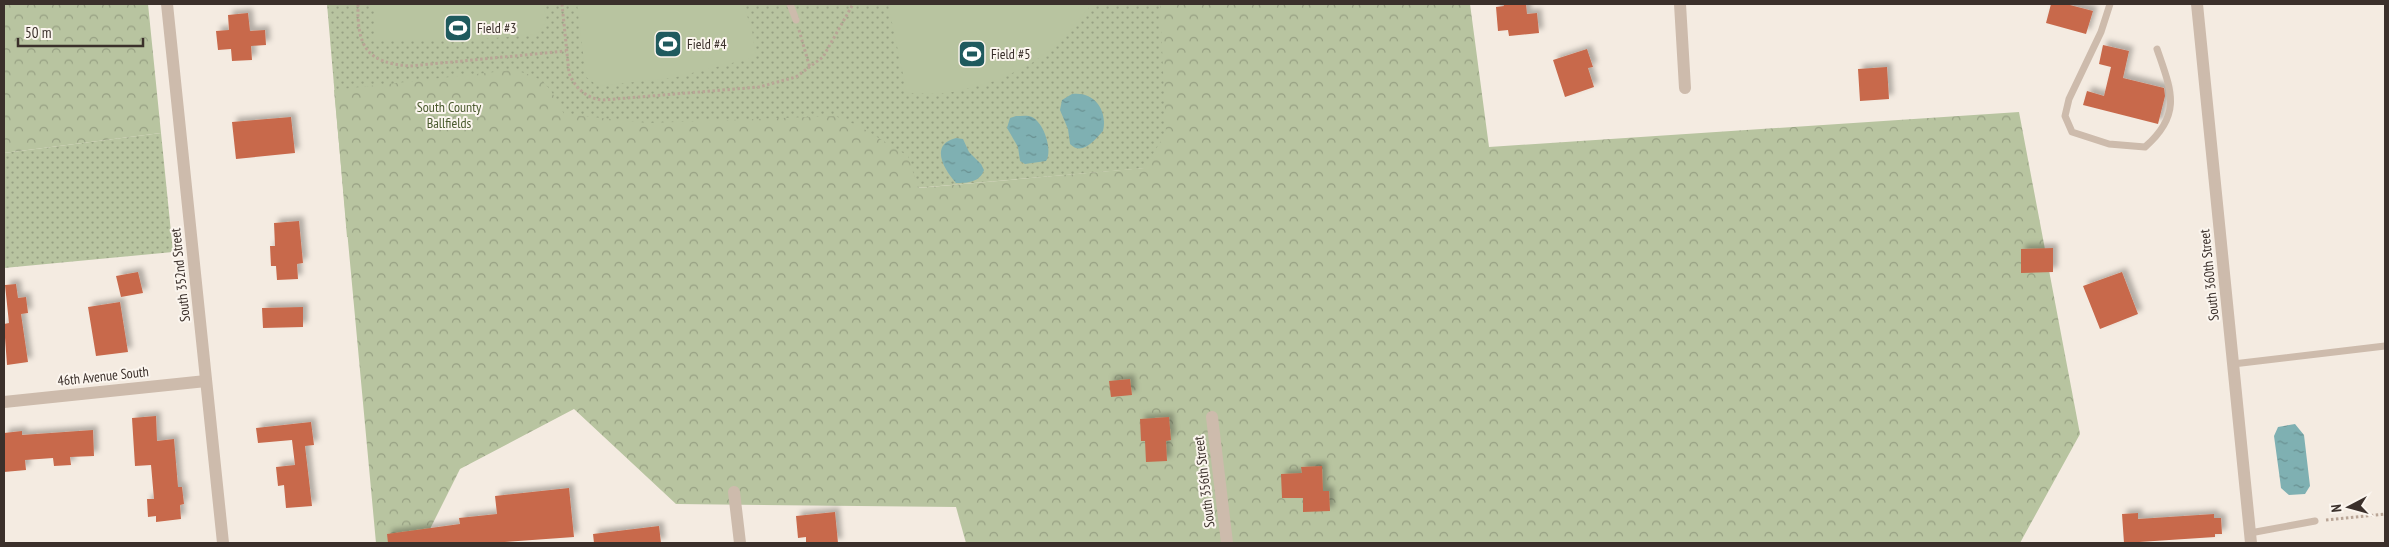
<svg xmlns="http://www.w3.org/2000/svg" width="2389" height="547" font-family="'PT Sans Narrow',sans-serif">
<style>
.green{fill:url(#green-dots)}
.forest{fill:url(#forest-crowns)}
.pitch{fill:#b8c4a0}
.water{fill:url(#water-ripples)}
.building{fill:#c8694b;filter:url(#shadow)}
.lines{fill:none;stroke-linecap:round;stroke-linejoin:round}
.path{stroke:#b9a596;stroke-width:3;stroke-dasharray:2.5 2.5;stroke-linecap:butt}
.service{stroke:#cdbbac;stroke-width:7}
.minor{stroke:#cdbbac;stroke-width:12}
.tertiary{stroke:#cdbbac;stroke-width:12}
.labels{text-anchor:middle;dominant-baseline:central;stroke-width:4;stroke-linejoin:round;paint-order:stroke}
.poi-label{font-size:14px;fill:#3b302b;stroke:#fbf5ee;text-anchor:start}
.park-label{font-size:14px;fill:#4a5a2e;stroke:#fbf5ee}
.street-label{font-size:14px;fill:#3b302b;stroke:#fbf5ee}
</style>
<defs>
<pattern id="green-dots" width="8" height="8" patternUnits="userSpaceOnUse" patternTransform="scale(1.25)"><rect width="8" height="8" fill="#b8c4a0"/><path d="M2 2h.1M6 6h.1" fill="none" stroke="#97a083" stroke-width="1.8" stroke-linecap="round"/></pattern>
<pattern id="forest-crowns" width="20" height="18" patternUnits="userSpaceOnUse" patternTransform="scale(1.25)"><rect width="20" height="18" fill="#b8c4a0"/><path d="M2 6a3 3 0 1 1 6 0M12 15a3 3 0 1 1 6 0" fill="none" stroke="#97a083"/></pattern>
<pattern id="water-ripples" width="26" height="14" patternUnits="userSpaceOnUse" patternTransform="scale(1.25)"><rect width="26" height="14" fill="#7fb0b2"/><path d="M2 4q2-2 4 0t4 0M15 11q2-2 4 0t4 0" fill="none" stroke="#699091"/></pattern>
<filter id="shadow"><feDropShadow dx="4.5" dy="-4.5" stdDeviation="2.5" flood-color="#0004"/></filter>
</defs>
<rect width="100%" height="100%" fill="#f4ebe1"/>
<path class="green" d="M327,4H1168L1182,165L347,237Z
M161,133L173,252L4,268V153Z"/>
<path class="forest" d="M4,4H148L161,133L4,153Z
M1160,4H1470L1489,147L2019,112L2080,434L2020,543H966L956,507L676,504L574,409L460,469L423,543H376L334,90L513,70C547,78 548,85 564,114L648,123L835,116L859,126L908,156L918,188L1144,168L1166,133Z"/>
<path class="pitch" d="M375,4H544L546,22L537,34L464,41H375Z
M577,4H743L752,30L756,57L672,78L598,86L586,77Z
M888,4H1092L1060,43L1029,65L998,80L959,91L938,94L907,93Z"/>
<path class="water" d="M1072,94C1094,91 1108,110 1103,131C1094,141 1082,156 1070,144L1068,129L1060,110L1062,100Z
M1016,116C1021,116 1028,115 1032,117C1044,123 1053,150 1046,161L1025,164L1020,161L1018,147L1007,128L1010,118Z
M956,138L963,139L969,152L981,164L984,170C980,182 968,183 956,183C944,169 929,145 956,138Z
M2295,424L2304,435L2310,486L2305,494L2289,495L2281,488L2280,480L2274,436L2278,427Z"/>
<path class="building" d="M1503,4H1526L1527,14L1537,13L1539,33L1509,36L1508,30L1498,31L1496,7L1504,6Z
M2051,4H2066L2093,11L2086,34L2046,23Z
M248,13L250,31L265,30L266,45L251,46L252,60L232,61L231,49L218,50L216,31L229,30L228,15Z
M2103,45L2129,51L2123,78L2164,88L2165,96L2158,124L2083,105L2087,91L2104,96L2111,67L2099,64Z
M1587,49L1593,67L1588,68L1594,87L1565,97L1553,60Z
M1887,67L1889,99L1860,101L1858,69Z
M291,117L295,153L236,159L232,122Z
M299,221L303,263L297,264L298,279L277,280L276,266H271L270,246H275L274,223Z
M2053,248V272L2021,273V249Z
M138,272L143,293L121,297L116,276Z
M2122,272L2138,314L2100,329L2083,286Z
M16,284L18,298L26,297L28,313L21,314L28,362L7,365L4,324L9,323L5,285Z
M120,302L128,352L96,356L88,307Z
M303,307V327L263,328L262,308Z
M1130,379L1132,395L1111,397L1109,381Z
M156,416L157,441L174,439L178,487H182L184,504L180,505L181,519L156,522V516L148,517L147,499H154L151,465L135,466L132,418Z
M1169,417L1171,440L1166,441L1167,461L1146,462L1145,441H1141L1140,419Z
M311,422L314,445L305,446L312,506L286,508L284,485L278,486L276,467L295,465L292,440L258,443L256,428Z
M93,430L94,456L70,457L71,465L54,466L53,458L25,460L26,470L4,472V433L22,431V435Z
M1322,466L1323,491H1329L1330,511L1303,512V498H1282L1281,474L1302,473L1301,467Z
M569,488L574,537L491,543H388L387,534L460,524L459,518L497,514L495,496Z
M835,512L838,543H806V537L798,538L796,516Z
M2138,513V519L2214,514V518H2221L2222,534H2215V537L2124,543L2122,514Z
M659,526L661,543H594L593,534Z"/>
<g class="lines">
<path class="path" d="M358,4C357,46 366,63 410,66L566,51
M562,4L569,73C575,88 587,99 603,100L759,87L796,77L823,57L853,4
M799,30L810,68
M2326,520L2385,514"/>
<path class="service" d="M790,4L796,20
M2110,4L2101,32L2069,99L2065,116L2072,132L2109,144L2145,147C2183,114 2171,90 2157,49
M2233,364L2385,346
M2250,533L2315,521"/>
<path class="minor" d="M1680,4L1685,88
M4,402L206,381
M1212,417L1227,543
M734,492L740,543"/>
<path class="tertiary" d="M167,4L223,543
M2197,4L2251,543"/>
</g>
<defs>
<g id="stadium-square" transform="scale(1.4375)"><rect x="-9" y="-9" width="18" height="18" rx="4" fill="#1f5a5e" stroke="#fbf5ee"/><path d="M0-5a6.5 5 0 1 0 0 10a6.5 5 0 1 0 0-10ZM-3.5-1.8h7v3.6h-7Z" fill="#fff"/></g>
</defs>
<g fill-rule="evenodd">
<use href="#stadium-square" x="458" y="28"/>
<use href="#stadium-square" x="668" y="44"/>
<use href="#stadium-square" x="972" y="54"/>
</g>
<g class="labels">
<g class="poi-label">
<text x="477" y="28">Field #3</text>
<text x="687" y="44">Field #4</text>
<text x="991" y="54">Field #5</text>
</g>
<g class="park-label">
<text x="449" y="107">South County<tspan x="449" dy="16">Ballfields</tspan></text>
</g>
<g class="street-label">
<text transform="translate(180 275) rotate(-96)">South 352nd Street</text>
<text transform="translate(2209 275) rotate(-96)">South 360th Street</text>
<text transform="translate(103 376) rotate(-6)">46th Avenue South</text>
<text transform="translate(1204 482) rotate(-97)">South 356th Street</text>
</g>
</g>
<rect width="2389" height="547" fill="none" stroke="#3b302b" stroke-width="10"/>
<g transform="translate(2349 507) rotate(264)" stroke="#fbf5ee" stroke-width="4" paint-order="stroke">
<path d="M0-4L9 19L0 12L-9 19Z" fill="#3b302b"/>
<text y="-8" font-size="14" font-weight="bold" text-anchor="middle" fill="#3b302b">N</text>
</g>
<path d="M18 38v8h125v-8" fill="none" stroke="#3b302b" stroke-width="2.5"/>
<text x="25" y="38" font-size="15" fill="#3b302b" stroke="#fbf5ee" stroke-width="4" paint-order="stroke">50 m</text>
</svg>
